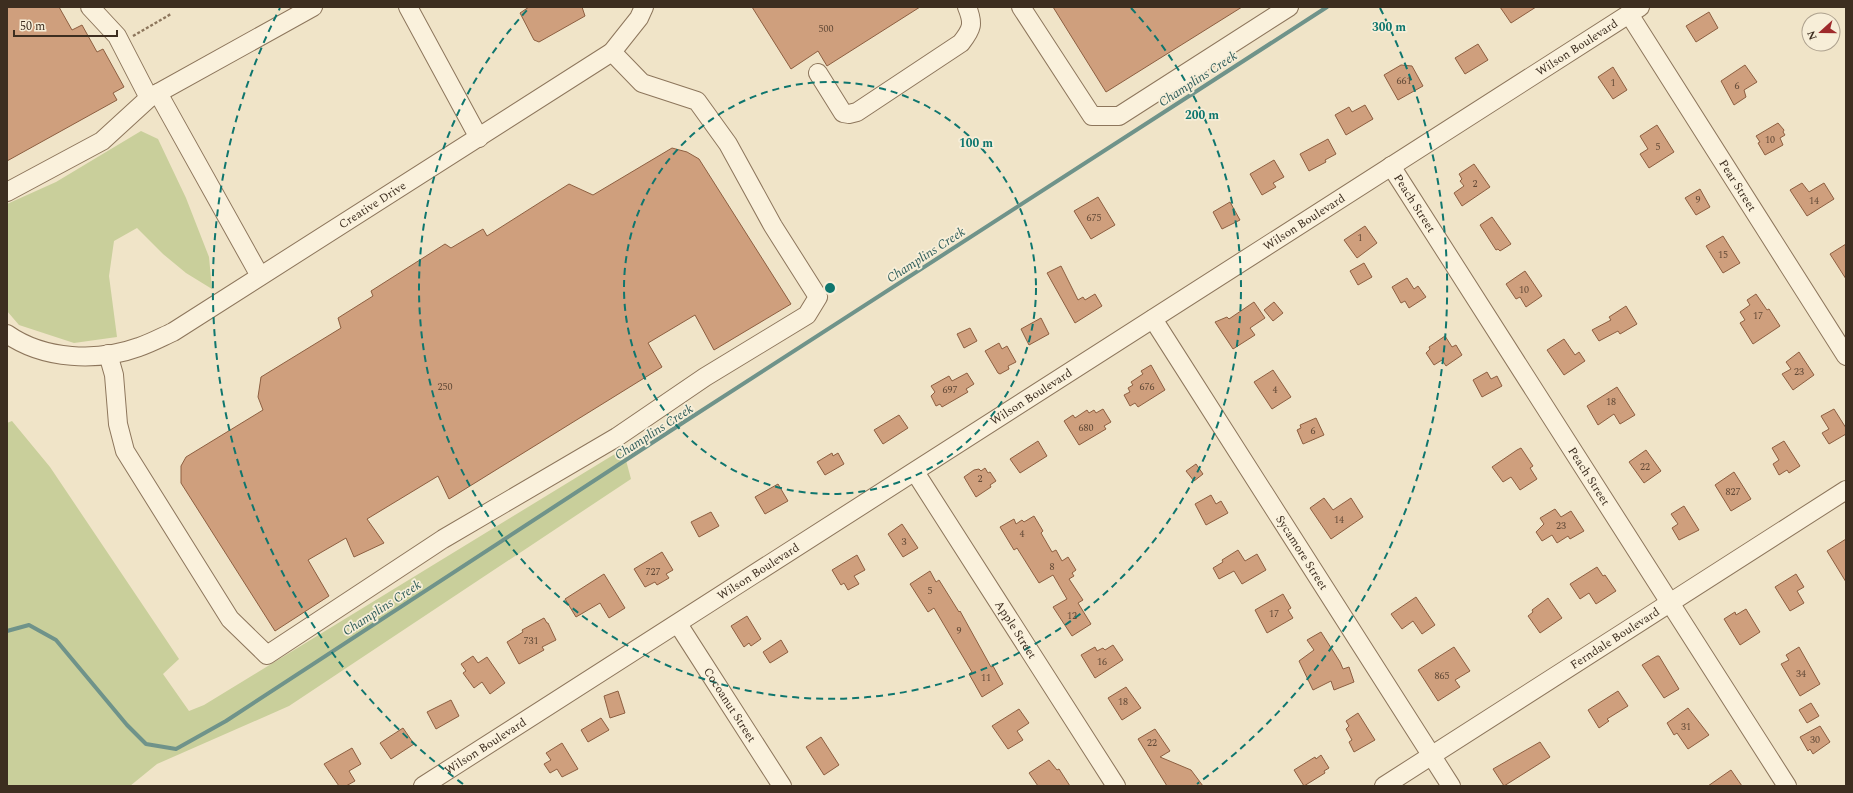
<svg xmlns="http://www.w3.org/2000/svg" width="1853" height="793" font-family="Spectral,serif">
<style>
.green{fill:#c9cf9b}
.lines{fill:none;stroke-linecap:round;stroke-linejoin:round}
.stream{stroke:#6f938a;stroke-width:4}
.building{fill:#cf9f7d;stroke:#8d5f41}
.minor-casing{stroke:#8d765c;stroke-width:20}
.path{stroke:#8d765c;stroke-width:2.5;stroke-dasharray:3 2;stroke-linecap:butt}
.minor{stroke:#faf1dc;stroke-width:18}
.ring{fill:none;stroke:#0f766e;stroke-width:2;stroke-dasharray:7 5}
.labels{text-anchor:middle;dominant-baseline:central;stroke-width:3.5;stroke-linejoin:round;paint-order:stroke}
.number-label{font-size:10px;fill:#624a37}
.street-label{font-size:12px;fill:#3d2e20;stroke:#f7eed8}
.water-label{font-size:13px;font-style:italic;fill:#2f5d5a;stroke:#f7eed8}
.centre{fill:#0f766e;stroke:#f7eed8;stroke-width:2}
.ring-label{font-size:12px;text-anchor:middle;font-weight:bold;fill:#0f766e;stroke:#f7eed8;stroke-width:3.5;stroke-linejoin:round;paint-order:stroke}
</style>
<rect width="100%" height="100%" fill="#f0e4c8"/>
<path class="green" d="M141,131L158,139L186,198L209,257L212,289L186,273L163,254L137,228L114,241L109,276L117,337L74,343L19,325L7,311V204L56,182Z
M12,421L50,467L179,659L163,674L189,711L204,705L623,449L631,479L289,706L157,764L130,786H7V423Z"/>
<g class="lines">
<path class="stream" d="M7,631L29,625L56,640L127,725L146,744L176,749L226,721L684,422L1327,7"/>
</g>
<path class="building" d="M7,7H59L72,30L82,25L97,52L103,49L124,87L113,93L117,100L7,161Z
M529,7H582L585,16L539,42L534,40L520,13Z
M752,7H920L827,66L818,51L791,69Z
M1053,7H1242L1106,92Z
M1500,7H1536L1511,23Z
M1709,12L1718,28L1696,42L1686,26Z
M1478,44L1488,60L1465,74L1455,58Z
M1401,65L1412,66L1423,86L1398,100L1384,75Z
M1745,65L1757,82L1744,90L1746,97L1734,105L1721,81Z
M1613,67L1627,90L1613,99L1598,77Z
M1365,105L1373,119L1346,135L1335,115L1349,107L1352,112Z
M1778,123L1784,130L1783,132L1785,135L1780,138L1783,145L1765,155L1758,143L1760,142L1756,136Z
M1657,125L1674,152L1649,168L1640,154L1648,149L1640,136Z
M1328,139L1336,154L1325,160L1326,162L1309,171L1300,154Z
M672,148L687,152L699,159L791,304L714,350L695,315L648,343L662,367L449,499L438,476L367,519L384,543L354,557L346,538L308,560L329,596L275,631L181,483V466L186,457L263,410L258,397L261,377L341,328L338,318L373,296L371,291L445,244L451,248L483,229L487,236L569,184L593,195Z
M1274,160L1284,177L1273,183L1276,187L1262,195L1250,174Z
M1474,164L1490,187L1462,206L1454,193L1464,186L1460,181L1462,179L1459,174Z
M1802,183L1809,192L1824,183L1834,199L1807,216L1790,190Z
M1700,189L1710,207L1696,215L1685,198Z
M1098,197L1115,225L1091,239L1074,211Z
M1230,202L1240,220L1222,229L1213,212Z
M1492,217L1511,244L1500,251L1498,249L1496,250L1480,225Z
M1365,226L1377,243L1357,258L1344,240Z
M1723,236L1740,263L1723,273L1706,246Z
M1846,244V279L1830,254Z
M1364,263L1372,277L1358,285L1350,271Z
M1061,266L1078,300L1083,297L1085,300L1095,294L1102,306L1075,323L1047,273Z
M1525,271L1542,296L1526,307L1520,297L1516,299L1506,284Z
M1407,278L1414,289L1418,286L1426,297L1409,308L1405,301L1401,303L1392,287Z
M1756,294L1767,310L1769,309L1780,326L1753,344L1740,323L1745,320L1740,312L1750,305L1747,300Z
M1254,302L1265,318L1250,328L1255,335L1233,349L1215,322L1227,317L1229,319Z
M1274,302L1283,313L1273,321L1264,310Z
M1626,306L1637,324L1620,334L1618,331L1599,341L1592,330L1611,320L1609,317Z
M1041,318L1049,334L1029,345L1021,329Z
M970,328L977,341L964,348L957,334Z
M1445,336L1452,347L1456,345L1462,355L1446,366L1442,360L1434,365L1426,353L1430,349L1429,347Z
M1564,339L1575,355L1579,352L1585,361L1564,375L1547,350Z
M999,343L1002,349L1007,346L1016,362L1008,366L1009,369L1000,374L998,373L985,351Z
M1799,352L1814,375L1793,390L1782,374L1791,369L1786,362Z
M1151,365L1165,390L1138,407L1135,403L1130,406L1124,395L1130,392L1128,388L1133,385L1131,382L1143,374L1141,371Z
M1273,370L1291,397L1272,409L1254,382Z
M1487,372L1491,379L1497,376L1502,386L1482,397L1473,380Z
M967,373L974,384L966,389L968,392L942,407L940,404L936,406L931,396L935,392L931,386L949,376L952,381Z
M1617,387L1635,415L1620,424L1614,414L1598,425L1587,406Z
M1103,409L1111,422L1104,426L1106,429L1079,445L1064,421L1073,415L1075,418L1087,410L1089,413L1094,410L1096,413Z
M1834,409L1846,428V434L1829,444L1822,433L1829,429L1821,416Z
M899,415L908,428L883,444L874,430Z
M1316,418L1324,435L1303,444L1297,430L1301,428L1300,425Z
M1038,441L1047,456L1020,473L1010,459Z
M1784,441L1800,466L1789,473L1787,470L1779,475L1773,464L1779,460L1772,448Z
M1521,448L1533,466L1530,468L1537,479L1520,490L1511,477L1503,482L1492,467L1517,450Z
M1646,450L1661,471L1644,483L1629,462Z
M832,453L833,456L838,453L844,464L825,475L817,462Z
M1196,464L1203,474L1194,481L1186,471Z
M985,468L988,473L990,472L996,481L990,485L991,487L976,497L964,477L974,470L979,469L981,471Z
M1734,472L1751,499L1731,511L1715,485Z
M778,484L788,501L765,514L755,497Z
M1211,495L1216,504L1221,501L1228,513L1206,525L1195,504Z
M1324,498L1333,510L1351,498L1363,517L1331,539L1310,508Z
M1684,506L1699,530L1679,540L1672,528L1678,524L1671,514Z
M1555,509L1561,517L1571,511L1584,531L1570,539L1568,536L1557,543L1552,535L1542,541L1536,532L1544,524L1540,518Z
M711,512L719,526L699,537L691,522Z
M1034,516L1043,531L1041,533L1052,552L1056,550L1062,561L1068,557L1076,570L1072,573L1074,576L1069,579L1083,600L1078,603L1091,624L1072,636L1053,607L1067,599L1053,575L1039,583L1017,548L1014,550L1000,527L1014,519L1016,524L1022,520L1024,522Z
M902,524L918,548L903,557L888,534Z
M1846,539V582L1827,551Z
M1238,550L1245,561L1257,554L1266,570L1242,584L1234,571L1219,579L1213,568L1223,562L1222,560Z
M662,552L673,570L666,574L669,578L657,585L655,582L645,587L634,569Z
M857,555L865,570L854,576L859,584L848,590L844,583L841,585L832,570Z
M1597,567L1603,576L1605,575L1616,591L1596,604L1589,593L1580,599L1570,584Z
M930,571L936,582L939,580L959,612L960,611L991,667L993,666L1003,684L982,697L969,674L972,672L934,608L928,612L910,584Z
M604,574L625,608L609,618L600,603L576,617L565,599Z
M1796,574L1804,587L1797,591L1804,603L1790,611L1775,587Z
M1283,594L1291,608L1288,610L1293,618L1267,633L1255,610Z
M1416,597L1435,625L1422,634L1413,621L1402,629L1391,614Z
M1548,598L1562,618L1540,633L1528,616L1533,612L1532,610Z
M1746,609L1760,632L1740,645L1724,619L1735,612L1736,615Z
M747,616L761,639L751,646L749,643L744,647L731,626Z
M544,618L547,623H548L556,640L542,647L544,650L519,664L507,642L523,632L522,630Z
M1321,632L1340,662L1343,669L1349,667L1354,682L1334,690L1331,681L1313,690L1299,661L1314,650L1307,640Z
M781,640L788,652L770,663L763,652Z
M1113,645L1123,660L1095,678L1081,655L1095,647L1097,651L1103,648L1105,650Z
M1454,647L1470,671L1455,680L1460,687L1438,701L1418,670Z
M1799,647L1820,684L1800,696L1781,664L1789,660L1786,655Z
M473,656L478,663L487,657L505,683L490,694L482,682L474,688L463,673L466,671L461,664Z
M1657,656H1659L1679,689L1664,698L1642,665Z
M1126,687L1141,708L1122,720L1108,698Z
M618,691L625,713L610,718L604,696Z
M1618,691L1628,706L1607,719L1609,721L1599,728L1588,710Z
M451,700L459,716L436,729L427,712Z
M1811,703L1819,716L1807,723L1799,710Z
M1688,708L1709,735L1688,749L1677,733L1674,735L1667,723Z
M1019,709L1029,723L1017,731L1023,740L1008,749L992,726Z
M1358,713L1375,740L1354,752L1349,742L1352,740L1346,729L1349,726L1346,721Z
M601,718L609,730L588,742L581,730Z
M1820,726L1830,742L1813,754L1810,749L1808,751L1800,737Z
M403,728L414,744L391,759L380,743Z
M1155,729L1170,751L1160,757L1191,770L1203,786H1167L1138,739Z
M821,737L839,765L824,775L806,747Z
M1540,742L1550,757L1504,786L1493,769Z
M562,743L578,769L562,777L557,769L550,773L544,764L551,760L546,753Z
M352,748L361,764L349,771L355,781L346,786H339L324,764Z
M1321,755L1329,768L1324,771L1325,773L1304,786L1294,770L1315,757L1316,759Z
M1049,760L1057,770L1059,769L1070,786H1038L1029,773Z
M1731,770L1742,786H1708Z"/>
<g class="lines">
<g class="minor-casing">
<g id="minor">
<path d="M408,7L479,138"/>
<path d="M1021,7L1092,116H1119L1289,7"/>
<path id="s1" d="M1629,14L1846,356"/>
<path d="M818,73L843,113L849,114L857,112L961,43C972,29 974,24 967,7"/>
<path d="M158,93L260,276"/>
<path d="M149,98L313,7"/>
<path id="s2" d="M1391,166L1787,786"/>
<path d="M7,192L102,141L149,98L117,36L90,7"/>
<path id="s3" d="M1153,319L1451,786"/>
<path id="s4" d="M7,334C44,360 98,362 139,347C151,343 162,337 173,332L612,52L639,18L644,7"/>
<path d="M108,354L114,375L118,424L125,451L230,619L267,655L443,539L617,437L705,377L807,315L818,297L773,226L728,144L697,101L642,83L612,52"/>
<path id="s5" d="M915,472L1116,786"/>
<path id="s6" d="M678,624L782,786"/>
<path id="s7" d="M423,786L1640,7"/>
<path id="s8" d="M1384,786L1846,490"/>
</g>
</g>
<path class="path" d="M133,36L171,14"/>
<use href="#minor" class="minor"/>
</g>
<g class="ring">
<circle cx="830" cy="288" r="206"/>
<path d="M1131 8A411 411 0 1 1 529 8"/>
<path d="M463 784A617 617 0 0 1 280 8M1380 8A617 617 0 0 1 1197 784"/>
</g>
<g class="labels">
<g class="number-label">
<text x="826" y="29">500</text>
<text x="1404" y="81">661</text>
<text x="1613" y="83">1</text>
<text x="1737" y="86">6</text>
<text x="1770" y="140">10</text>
<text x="1658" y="147">5</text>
<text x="1475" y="184">2</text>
<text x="1698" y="200">9</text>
<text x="1814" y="201">14</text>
<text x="1094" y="218">675</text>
<text x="1360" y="238">1</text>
<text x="1723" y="255">15</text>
<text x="1524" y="290">10</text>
<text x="1758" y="316">17</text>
<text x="1799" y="372">23</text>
<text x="445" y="387">250</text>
<text x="1147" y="387">676</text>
<text x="950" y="390">697</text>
<text x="1275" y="390">4</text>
<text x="1611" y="402">18</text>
<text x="1086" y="428">680</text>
<text x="1313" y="431">6</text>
<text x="1645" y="467">22</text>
<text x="980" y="479">2</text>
<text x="1733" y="492">827</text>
<text x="1339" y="520">14</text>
<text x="1561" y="526">23</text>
<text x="1022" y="534">4</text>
<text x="904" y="542">3</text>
<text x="1052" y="567">8</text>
<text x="653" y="572">727</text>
<text x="930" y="591">5</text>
<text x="1274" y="614">17</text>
<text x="1072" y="616">12</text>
<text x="959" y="631">9</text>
<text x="531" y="641">731</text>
<text x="1102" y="662">16</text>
<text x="1801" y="674">34</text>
<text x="1442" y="676">865</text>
<text x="986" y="678">11</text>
<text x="1123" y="702">18</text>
<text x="1686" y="727">31</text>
<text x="1815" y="740">30</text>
<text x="1152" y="743">22</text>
</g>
<g class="street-label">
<text stroke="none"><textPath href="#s7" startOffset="1370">Wilson Boulevard</textPath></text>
<text stroke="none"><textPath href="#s1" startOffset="203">Pear Street</textPath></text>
<text stroke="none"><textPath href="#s2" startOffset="44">Peach Street</textPath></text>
<text stroke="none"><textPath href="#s4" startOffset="411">Creative Drive</textPath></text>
<text stroke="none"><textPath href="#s7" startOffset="1046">Wilson Boulevard</textPath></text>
<text stroke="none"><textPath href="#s7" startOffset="722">Wilson Boulevard</textPath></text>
<text stroke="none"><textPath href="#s2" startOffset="368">Peach Street</textPath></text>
<text stroke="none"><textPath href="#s3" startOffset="277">Sycamore Street</textPath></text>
<text stroke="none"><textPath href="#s7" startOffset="398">Wilson Boulevard</textPath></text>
<text stroke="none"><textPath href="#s5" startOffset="187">Apple Street</textPath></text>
<text stroke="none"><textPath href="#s8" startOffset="274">Ferndale Boulevard</textPath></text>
<text stroke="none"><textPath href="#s6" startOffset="96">Cocoanut Street</textPath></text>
<text stroke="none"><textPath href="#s7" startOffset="74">Wilson Boulevard</textPath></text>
</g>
<g class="water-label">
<text transform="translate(1198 79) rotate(-33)">Champlins Creek</text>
<text transform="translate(926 255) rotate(-33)">Champlins Creek</text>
<text transform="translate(654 432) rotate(-33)">Champlins Creek</text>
<text transform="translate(382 608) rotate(-33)">Champlins Creek</text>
</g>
</g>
<circle cx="830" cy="288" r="6" class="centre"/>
<g class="ring-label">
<text x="1389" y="31">300 m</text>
<text x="1202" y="119">200 m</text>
<text x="976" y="147">100 m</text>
</g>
<rect width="1853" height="793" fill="none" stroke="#3d2e20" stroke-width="16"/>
<g transform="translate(1821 32) rotate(249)"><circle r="19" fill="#f7eed8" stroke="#ada18e"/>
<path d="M0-3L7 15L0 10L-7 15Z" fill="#9e2a2b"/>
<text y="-6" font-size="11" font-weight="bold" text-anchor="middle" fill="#3d2e20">N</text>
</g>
<path d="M14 30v6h103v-6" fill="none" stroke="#3d2e20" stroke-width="2"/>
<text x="20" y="30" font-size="12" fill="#3d2e20" stroke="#f7eed8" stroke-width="3" paint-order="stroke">50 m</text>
</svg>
